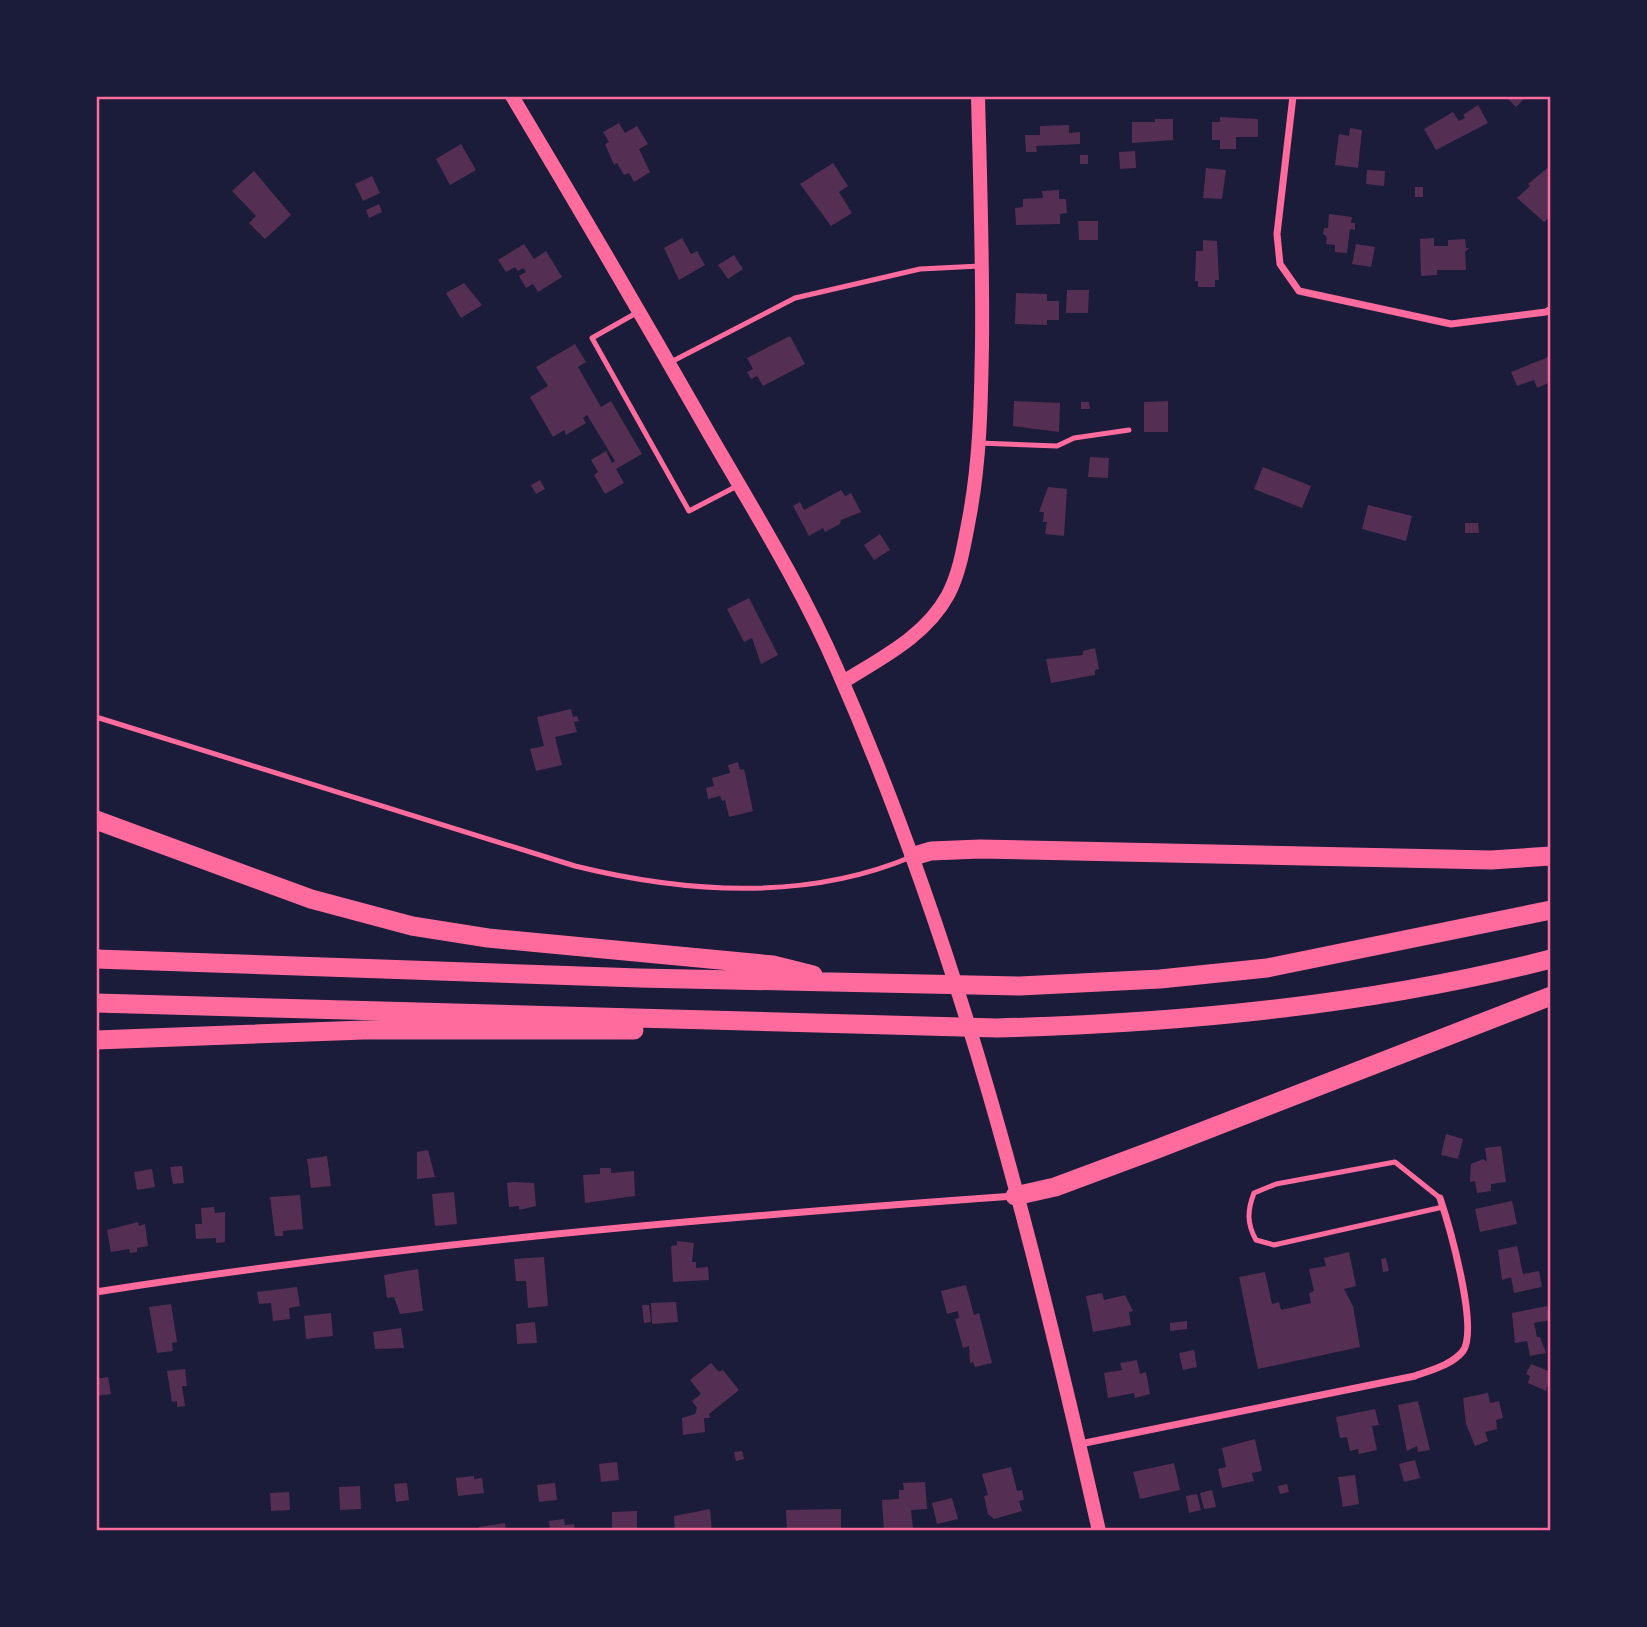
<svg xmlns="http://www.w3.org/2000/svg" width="1647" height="1627" font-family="'DejaVu Sans',sans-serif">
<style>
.building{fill:#542f53}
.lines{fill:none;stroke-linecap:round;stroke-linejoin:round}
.service{stroke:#ff6b9d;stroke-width:5}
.minor{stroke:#ff6b9d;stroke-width:7}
.secondary{stroke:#ff6b9d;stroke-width:14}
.motorway{stroke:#ff6b9d;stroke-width:19}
.neatline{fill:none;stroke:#ff6b9d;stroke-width:2.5}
</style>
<rect width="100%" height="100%" fill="#1b1b3a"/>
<path class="building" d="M1505,96H1527L1516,107Z
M1478,105L1488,123L1436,150L1424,129L1453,112L1459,121L1465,118L1463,115Z
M1220,117L1258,119V137H1236V149H1220V140H1212V122H1220Z
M1155,119H1173V140L1132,143V122H1155Z
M619,123L625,133L637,126L648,144L639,149L650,172L634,182L629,173L624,175L617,163L614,165L605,144L609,142L603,132Z
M1069,125V133L1080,132V144L1036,146L1037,152H1026L1025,135H1040V126Z
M1350,128L1362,130L1358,168L1335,165L1339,134L1349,136Z
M461,144L476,170L450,185L436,159Z
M1135,151L1136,168L1120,169L1119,152Z
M1080,155H1088V164H1080Z
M833,163L848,186L839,192L852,213L831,226L800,184Z
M1551,165V216L1544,222L1517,198L1530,186L1528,184Z
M1206,168L1226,170L1222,199L1203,198Z
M1367,170L1385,171L1384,186L1366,184Z
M254,171L291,215L265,239L249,223L256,216L232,191Z
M372,176L380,193L363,201L355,184Z
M1415,187H1423V197H1415Z
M1059,190V199H1066L1067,213L1060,214V224L1016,225L1015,208L1023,207V199L1043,198L1042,191Z
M379,204L382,212L369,218L366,210Z
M1329,214L1352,217L1351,223H1355V230L1350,229L1347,253L1335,252V245L1326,244L1327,237L1323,234L1324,228H1328Z
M1078,221H1098V240H1079Z
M682,238L691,254L697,251L705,265L679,280L664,248Z
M1434,238V246H1448V240L1465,239L1466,248H1469L1465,252L1466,270H1437V275L1421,276L1420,239Z
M1203,240L1217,241L1219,280H1215V287H1198V281H1195L1196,251H1203Z
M524,244L534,259L546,251L562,277L538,292L533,284L526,288L519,276L526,272L523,268L518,271L515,267L506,272L498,260Z
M1356,244L1375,247L1371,267L1352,264Z
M734,255L743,269L728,279L718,265Z
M464,283L482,305L461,318L446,293Z
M1067,290H1089L1088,313H1066Z
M1016,293L1047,294V301H1059V320H1047V325L1015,324Z
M790,336L805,364L763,386L757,376L751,379L747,372L753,369L747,358Z
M575,344L586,362L578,367L601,407L611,401L642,454L616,469L624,483L605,494L594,475L598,472L591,460L606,451L612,463L615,461L587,415L583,418L586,423L566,435L564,430L553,437L530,397L548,386L536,367Z
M1551,353V382L1537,388L1534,380L1517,386L1511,372L1546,358Z
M1014,401L1060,403L1059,432L1013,426Z
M1168,401V432H1144V402Z
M1081,402H1089L1090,409H1081Z
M1090,457L1109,458L1108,478L1088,477Z
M1263,467L1311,486L1302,508L1254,489Z
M540,480L545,489L536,494L531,485Z
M1048,487L1067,489L1064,536L1045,534L1047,522H1043L1044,512H1039Z
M841,490L845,496L851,493L861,512L841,520L840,524L825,532L823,528L809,536L793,506L800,502L804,510Z
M1368,505L1412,516L1406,541L1362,529Z
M1465,523H1478L1479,533H1465Z
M880,534L890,550L874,560L864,545Z
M749,598L778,655L761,664L752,638L744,642L727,609Z
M1095,648L1099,669L1095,670V675L1051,683L1046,659L1083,655V651Z
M571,709L573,717L577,716L579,721L574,722L577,732L555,737L562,765L536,771L530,749L544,746L537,717Z
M738,762L740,770L744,769L753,811L729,817L725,800L722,801L720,796L708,799L706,788L714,786L712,778L730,773L728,765Z
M1446,1134L1463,1139L1458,1159L1441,1155Z
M1501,1146L1506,1182L1491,1184V1191L1477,1193L1475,1181L1470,1182L1471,1164L1483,1159L1487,1162L1485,1148Z
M428,1150L435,1177L417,1179V1152Z
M327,1156L331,1186L311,1188L307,1159Z
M182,1166L184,1183L173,1184L170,1167Z
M600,1168H611V1173L634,1171L635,1196L585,1203L583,1175L600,1174Z
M152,1169L155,1187L137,1190L134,1172Z
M514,1182L534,1183L536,1206L519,1210V1206L509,1207L507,1183Z
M454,1192L457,1224L435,1226L432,1194Z
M300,1195L303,1229L283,1231V1236H275L270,1197Z
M1512,1201L1517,1224L1480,1232L1475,1209Z
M214,1207L215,1213L225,1212V1242L216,1243V1238L196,1239L195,1224H202L201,1208Z
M138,1222L139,1226L145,1224L148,1246L137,1248V1252L130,1253L129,1249L111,1252L107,1230Z
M677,1241L694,1243L692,1262H696V1268L708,1267L709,1280L673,1282L671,1246L677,1245Z
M1517,1246L1523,1274L1539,1271L1542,1287L1514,1293L1511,1277L1502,1280L1498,1250Z
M1349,1252L1356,1286L1344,1289L1353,1306L1360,1347L1258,1369L1239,1277L1265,1272L1272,1304L1279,1302L1281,1310L1311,1303L1309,1293L1314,1291L1309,1269L1326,1266L1324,1258Z
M544,1257L548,1306L528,1308L526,1281H516L514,1259Z
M1386,1258L1389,1271L1383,1272L1381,1259Z
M418,1269L423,1311L400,1314L394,1297L387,1298L384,1275Z
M966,1285L974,1315L979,1313L992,1363L975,1367L973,1362L970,1363L969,1346L963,1348L955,1319L959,1318L958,1311L947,1314L941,1291Z
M297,1287L300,1306L289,1308L290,1319L273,1321L271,1303L259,1304L257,1292Z
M1102,1293L1104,1300L1125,1295L1133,1311L1129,1312L1131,1325L1093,1332L1086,1296Z
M676,1302L678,1322L652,1324L651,1303Z
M171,1304L177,1342L172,1343L173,1351L157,1353L149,1307Z
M642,1305H649L651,1322L644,1323Z
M1547,1306L1550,1320L1534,1323L1537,1337H1540L1546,1353L1530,1356L1527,1341L1515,1343L1512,1313Z
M331,1313L333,1336L306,1339L304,1316Z
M1187,1321V1329L1170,1331V1323Z
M535,1322L537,1343L517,1344L516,1324Z
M401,1328L404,1348L375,1349L373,1332Z
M1194,1350L1197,1367L1183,1370L1179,1353Z
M1137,1360L1140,1374L1146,1372L1150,1394L1135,1398L1134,1393L1108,1398L1104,1373L1122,1370L1120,1363Z
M711,1363L719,1372L723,1370L739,1390L709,1414L710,1418H704L705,1432L683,1435L682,1418L695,1414L697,1408L692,1401L701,1394L690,1380Z
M1531,1364L1551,1372L1546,1391L1528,1383L1530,1376L1526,1374Z
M185,1369L187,1386H182L185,1406L177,1407V1401L172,1402L167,1371Z
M108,1377L111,1394L96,1396V1379Z
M1488,1393L1490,1403L1499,1401L1503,1418L1496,1420L1497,1429L1485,1432L1488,1441L1475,1446L1466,1424L1463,1398Z
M1418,1401L1430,1450L1418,1452L1417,1446L1407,1451L1398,1405Z
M1375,1409L1379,1425L1372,1426L1377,1450L1359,1454L1358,1449L1350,1451L1347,1437L1340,1438L1336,1417Z
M1255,1439L1262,1471L1252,1473L1254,1481L1222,1488L1218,1469L1226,1467L1222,1448Z
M742,1451L744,1459L736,1461L734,1452Z
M1415,1460L1420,1478L1404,1482L1399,1464Z
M617,1462L619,1480L601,1482L599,1464Z
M1174,1463L1180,1490L1140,1499L1133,1472Z
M1011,1467L1017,1491L1022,1490L1024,1500L1019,1501L1022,1511L994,1519L988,1514L984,1496L988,1495L982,1474Z
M1355,1475L1359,1504L1343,1507L1338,1477Z
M474,1476V1479L482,1478L484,1493L458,1496L456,1478Z
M925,1482L927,1509L911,1510L913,1529L884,1531L882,1500L899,1499V1490H904L903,1483Z
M407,1483L409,1500L396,1502L394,1484Z
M555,1483L557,1500L539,1502L537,1485Z
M1287,1484L1289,1492L1280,1494L1278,1486Z
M360,1486L361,1509L340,1510L339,1487Z
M1212,1490L1216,1507L1204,1509L1200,1493Z
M289,1492L290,1510L271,1511L270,1493Z
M1197,1494L1201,1510L1189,1513L1186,1496Z
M952,1498L958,1519L937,1524L932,1503Z
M710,1509L712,1531H675L674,1516Z
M841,1509V1531H787L786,1510Z
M637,1511V1528H646V1531H612V1512Z
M564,1519L565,1525L574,1524L575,1531H550L549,1521Z
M505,1523L506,1531H479V1527Z"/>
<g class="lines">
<path class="service" d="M638,312L592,338L689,511L739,485
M669,363L795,298L920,269L980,266
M979,443L1057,446L1074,438L1129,430
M96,717L575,866C685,893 804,902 911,857
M1440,1198L1395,1162L1276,1184L1254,1193C1247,1211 1247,1224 1256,1240L1274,1245L1443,1207"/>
<path class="minor" d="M1293,96L1277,234L1280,264L1299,291L1451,324L1546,312L1551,309
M96,1292C400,1244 707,1218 1014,1196
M1080,1444L1415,1376C1431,1370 1452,1365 1463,1351C1479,1328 1449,1225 1440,1198"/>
<path class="secondary" d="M512,96C579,208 645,321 710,435C754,511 802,588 837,669C959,945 1033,1238 1099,1531
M843,682C881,658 925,637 948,595C960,572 964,545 969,519C980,462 981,403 982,345C983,262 980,179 978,96"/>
<path class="motorway" d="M96,820L311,899L412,926L488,938L773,965L813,975
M914,856L931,851L980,849L1491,860L1551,856
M96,959L639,978L1020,986L1160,979L1267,968L1551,910
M96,1003L997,1028C1183,1023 1370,1005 1551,959
M96,1040L364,1030H634
M1015,1196L1055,1187L1157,1149L1551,996"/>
</g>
<rect width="1647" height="1627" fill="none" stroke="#1b1b3a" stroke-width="196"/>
<rect x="98" y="98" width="1451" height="1431" class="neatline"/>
</svg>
